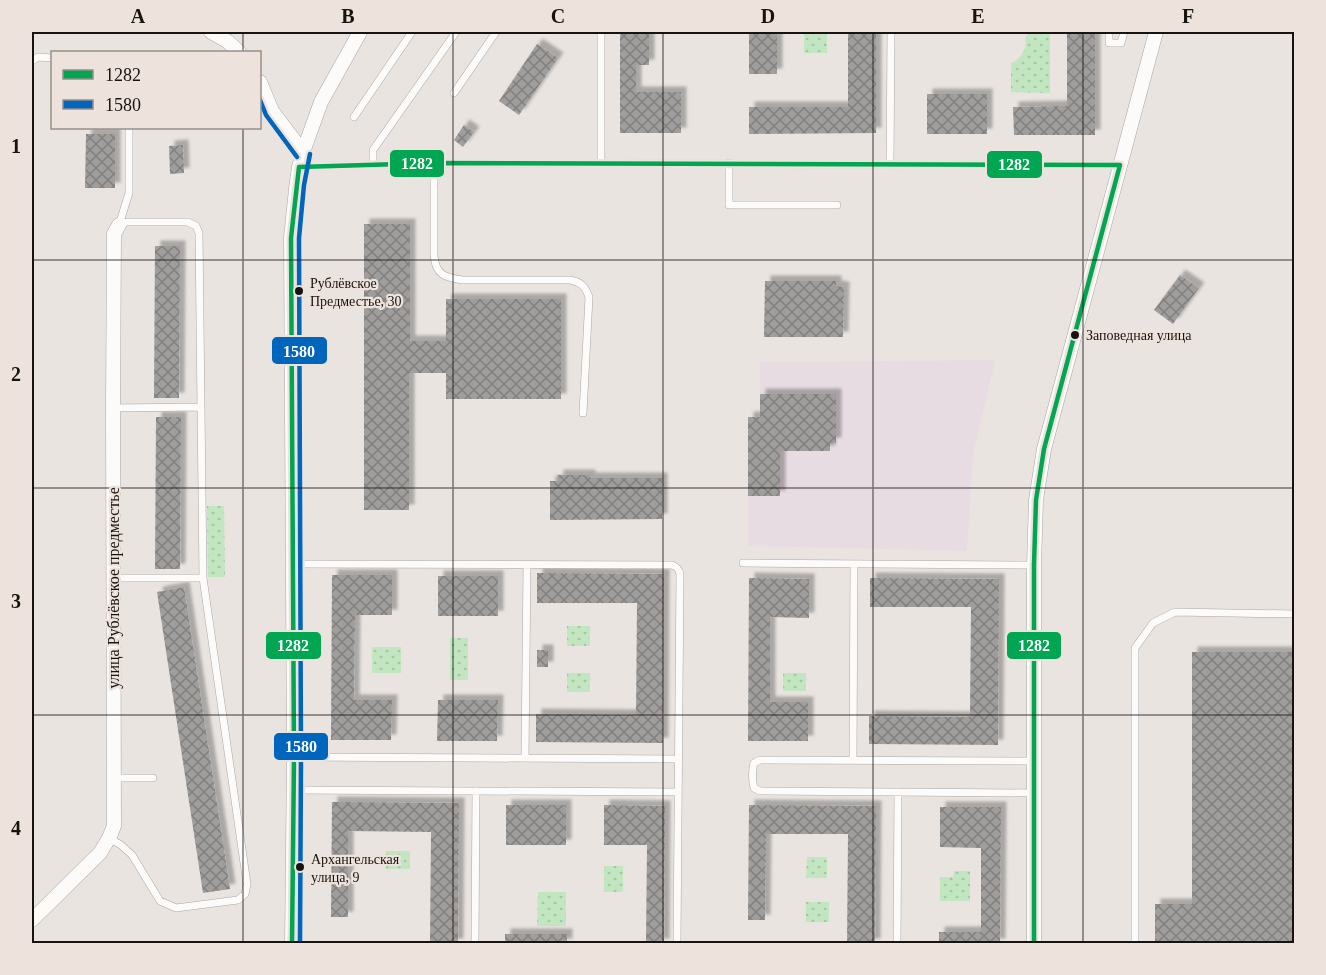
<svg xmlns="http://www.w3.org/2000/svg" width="1326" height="975" font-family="Georgia,serif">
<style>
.education{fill:#e8dce3}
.green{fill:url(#green-dots)}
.building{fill:url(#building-cross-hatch);filter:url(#shadow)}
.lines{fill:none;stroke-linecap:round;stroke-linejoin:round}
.service-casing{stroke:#aba7a5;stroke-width:8}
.minor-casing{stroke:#aba7a5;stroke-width:15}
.service{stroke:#fcfbfa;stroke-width:7}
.minor{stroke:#fcfbfa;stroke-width:14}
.bus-1-casing{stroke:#ede3dc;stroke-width:9}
.bus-2-casing{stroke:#ede3dc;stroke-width:9}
.bus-1{stroke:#00a651;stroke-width:4.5}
.bus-2{stroke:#0065bd;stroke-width:4.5}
.grid{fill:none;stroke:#171311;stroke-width:1.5;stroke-opacity:0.55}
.bus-dot{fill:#171311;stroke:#ede3dc;stroke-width:2}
.labels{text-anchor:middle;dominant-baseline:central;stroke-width:4.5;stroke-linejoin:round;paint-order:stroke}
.bus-label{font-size:14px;fill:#171311;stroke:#ede3dc;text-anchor:start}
.street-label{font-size:16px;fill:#171311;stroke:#ede3dc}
.line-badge{stroke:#ede3dc;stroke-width:2}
.badge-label{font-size:16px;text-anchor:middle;font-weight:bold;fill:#fff}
.neatline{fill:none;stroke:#171311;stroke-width:2}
.grid-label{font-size:20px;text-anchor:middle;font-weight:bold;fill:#171311}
</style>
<defs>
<pattern id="green-dots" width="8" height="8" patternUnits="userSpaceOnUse" patternTransform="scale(1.5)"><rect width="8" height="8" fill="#c2e7c0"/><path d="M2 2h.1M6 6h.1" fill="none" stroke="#a6c5a4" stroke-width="1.8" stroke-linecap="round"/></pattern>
<pattern id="building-cross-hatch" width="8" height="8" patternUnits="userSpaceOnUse" patternTransform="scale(1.5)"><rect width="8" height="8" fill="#a09e9d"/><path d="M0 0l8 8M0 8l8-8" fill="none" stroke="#81807f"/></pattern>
<filter id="shadow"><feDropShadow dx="5.5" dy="-5.5" stdDeviation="1.5" flood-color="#0004"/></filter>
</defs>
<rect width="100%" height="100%" fill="#e9e4e0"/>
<path class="education" d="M995,360L973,455L967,551L748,546V417H760V362Z"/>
<path class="green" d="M804,32H827V53H804Z
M1031,32H1050V93L1011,92V64C1021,58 1028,49 1025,37Z
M207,506H224L225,577H208Z
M567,626H590V646H567Z
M450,638H468V680H450Z
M372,647H401V673H372Z
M567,673H590V692H567Z
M783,673H806V691H783Z
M386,851H410V869H386Z
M807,857H827V878H806Z
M604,866H623V892H604Z
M954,871H970V901H940V877H953Z
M538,892H566V926H537Z
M806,902H829V922H806Z"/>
<path class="building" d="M620,32H649V65H636V92H681V133H620Z
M749,32H777V74H749Z
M848,32H876V133L749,134V107H848Z
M1067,32H1095V135H1014L1013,107L1067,106Z
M537,44L558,58L519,115L499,101Z
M927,94H987V134H927Z
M464,125L474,132L463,147L454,140Z
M86,134H115V188H85Z
M183,145L184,173L170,174L169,146Z
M364,224H410V341H446V299H561V399H446V373H409V510H364Z
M155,246H180L179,398H154Z
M1180,275L1199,288L1173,324L1154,310Z
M765,281H836V286L844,287L843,337H764Z
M760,394H836V443H830V451H780V496H748V417H760Z
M156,417H181L180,569H155Z
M558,475H590V478H662V519L550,520V481H558Z
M537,573L664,574L663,743L536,742V714L636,715L637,603H537Z
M332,575H392V615H355L354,700H392L391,740H331Z
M438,576H498V616H438Z
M749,578L809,579V618L770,617V702H808V741H748Z
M870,578L999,579L998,745L869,744V716L970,717L971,607H870Z
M184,587L230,889L203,893L157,592Z
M537,650H548V667H537Z
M1192,652H1294V944H1155V904H1192Z
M438,700H498L497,741H437Z
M332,802L459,803L458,944H430L431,832L348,831V917H331Z
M506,805H566V845H506Z
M604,805L665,806L664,944H646L647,845H604Z
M749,805L876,806L875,944H847L848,834H766L765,920H748Z
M940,807H1001L1000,944H939V932H981V848L940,847Z
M505,934H567V944H505Z"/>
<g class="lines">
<g class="service-casing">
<path id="service" d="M601,32V163
M1109,32V43H1121L1124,32
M32,61L38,57L52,58
M454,93L496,32
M354,117L412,32
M434,163V256C436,275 444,277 462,280H570C581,282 585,286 589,297L583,413
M729,163V205H837
M373,164V150L456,32
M890,164L891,32
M299,167L434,163L1120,165
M119,225L127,222H188L196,226L199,233L201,407
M119,225L129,193V128
M113,408L201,407L203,578
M743,563L1034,565
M292,564L672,565C677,567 679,569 680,574L677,944
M294,757L678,759
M525,758L527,565
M853,760L854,564
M114,778H153
M293,790L678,792
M1034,793L760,791L754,788C752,781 752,770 754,763L760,760L1034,761
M109,838L121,845L132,855L160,901L176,908L238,900L245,894L247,884L203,578H113
M475,944L476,791
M897,944L898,792
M1135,944V648L1153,623L1175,612L1294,614"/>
</g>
<g class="minor-casing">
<path id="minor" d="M211,32L227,41L239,52
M260,82L272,111L303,152
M32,920L100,853L109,838L114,826L113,408L114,234L119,225
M292,944L294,757L291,238L296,189L299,167L303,152L321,102L360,32
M1034,944V565L1036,500L1044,449L1156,32"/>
</g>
<use href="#service" class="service"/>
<use href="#minor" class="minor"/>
<g class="bus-1-casing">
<path id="bus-1" d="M292,944L294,757L291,238L299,167L434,163L1120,165L1044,449L1036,500L1034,565V944"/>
</g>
<g class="bus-2-casing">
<path id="bus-2" d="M260,100L266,115L297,157
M300,944L301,757L299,238L304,185L310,154"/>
</g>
<use href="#bus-1" class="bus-1"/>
<use href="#bus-2" class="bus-2"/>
</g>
<path class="grid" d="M243,32V52M453,32V944M663,32V944M873,32V944M1083,32V944M243,128V944M32,260H1294M32,488H1294M32,715H1294"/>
<g class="bus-dot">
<circle cx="299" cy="291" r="5"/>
<circle cx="1075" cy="335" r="5"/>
<circle cx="300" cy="867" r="5"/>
</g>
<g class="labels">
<g class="bus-label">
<text x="310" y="283">Рублёвское<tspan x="310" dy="18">Предместье, 30</tspan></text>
<text x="1086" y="335">Заповедная улица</text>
<text x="311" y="859">Архангельская<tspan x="311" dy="18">улица, 9</tspan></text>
</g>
<g class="street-label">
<text transform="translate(113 588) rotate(-90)">улица Рублёвское предместье</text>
</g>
</g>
<g class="line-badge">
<rect x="389" y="149" width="56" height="29" rx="6" fill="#00a651"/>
<rect x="986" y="150" width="57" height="29" rx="6" fill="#00a651"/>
<rect x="271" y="336" width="57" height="29" rx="6" fill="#0065bd"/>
<rect x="1006" y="631" width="56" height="29" rx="6" fill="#00a651"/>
<rect x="265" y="631" width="57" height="29" rx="6" fill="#00a651"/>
<rect x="273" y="732" width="56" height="29" rx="6" fill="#0065bd"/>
</g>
<g class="badge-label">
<text x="417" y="169">1282</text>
<text x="1014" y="170">1282</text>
<text x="299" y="357">1580</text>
<text x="1034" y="651">1282</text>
<text x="293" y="651">1282</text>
<text x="301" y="752">1580</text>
</g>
<rect width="1326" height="975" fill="none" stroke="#ede3dc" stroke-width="66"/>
<rect x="51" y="51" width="210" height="78" fill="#ede3dc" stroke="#97908b" stroke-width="1.5"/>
<rect x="63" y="70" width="30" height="9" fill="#00a651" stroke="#97908b" stroke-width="1.5"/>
<text x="105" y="81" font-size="18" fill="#171311">1282</text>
<rect x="63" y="100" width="30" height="9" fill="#0065bd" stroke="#97908b" stroke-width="1.5"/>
<text x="105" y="111" font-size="18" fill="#171311">1580</text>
<rect x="33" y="33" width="1260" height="909" class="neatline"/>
<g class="grid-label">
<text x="138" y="23">A</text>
<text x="348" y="23">B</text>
<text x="558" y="23">C</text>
<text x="768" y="23">D</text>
<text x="978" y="23">E</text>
<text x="1188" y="23">F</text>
<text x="16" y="153">1</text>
<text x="16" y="381">2</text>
<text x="16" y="608">3</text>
<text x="16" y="835">4</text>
</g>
</svg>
